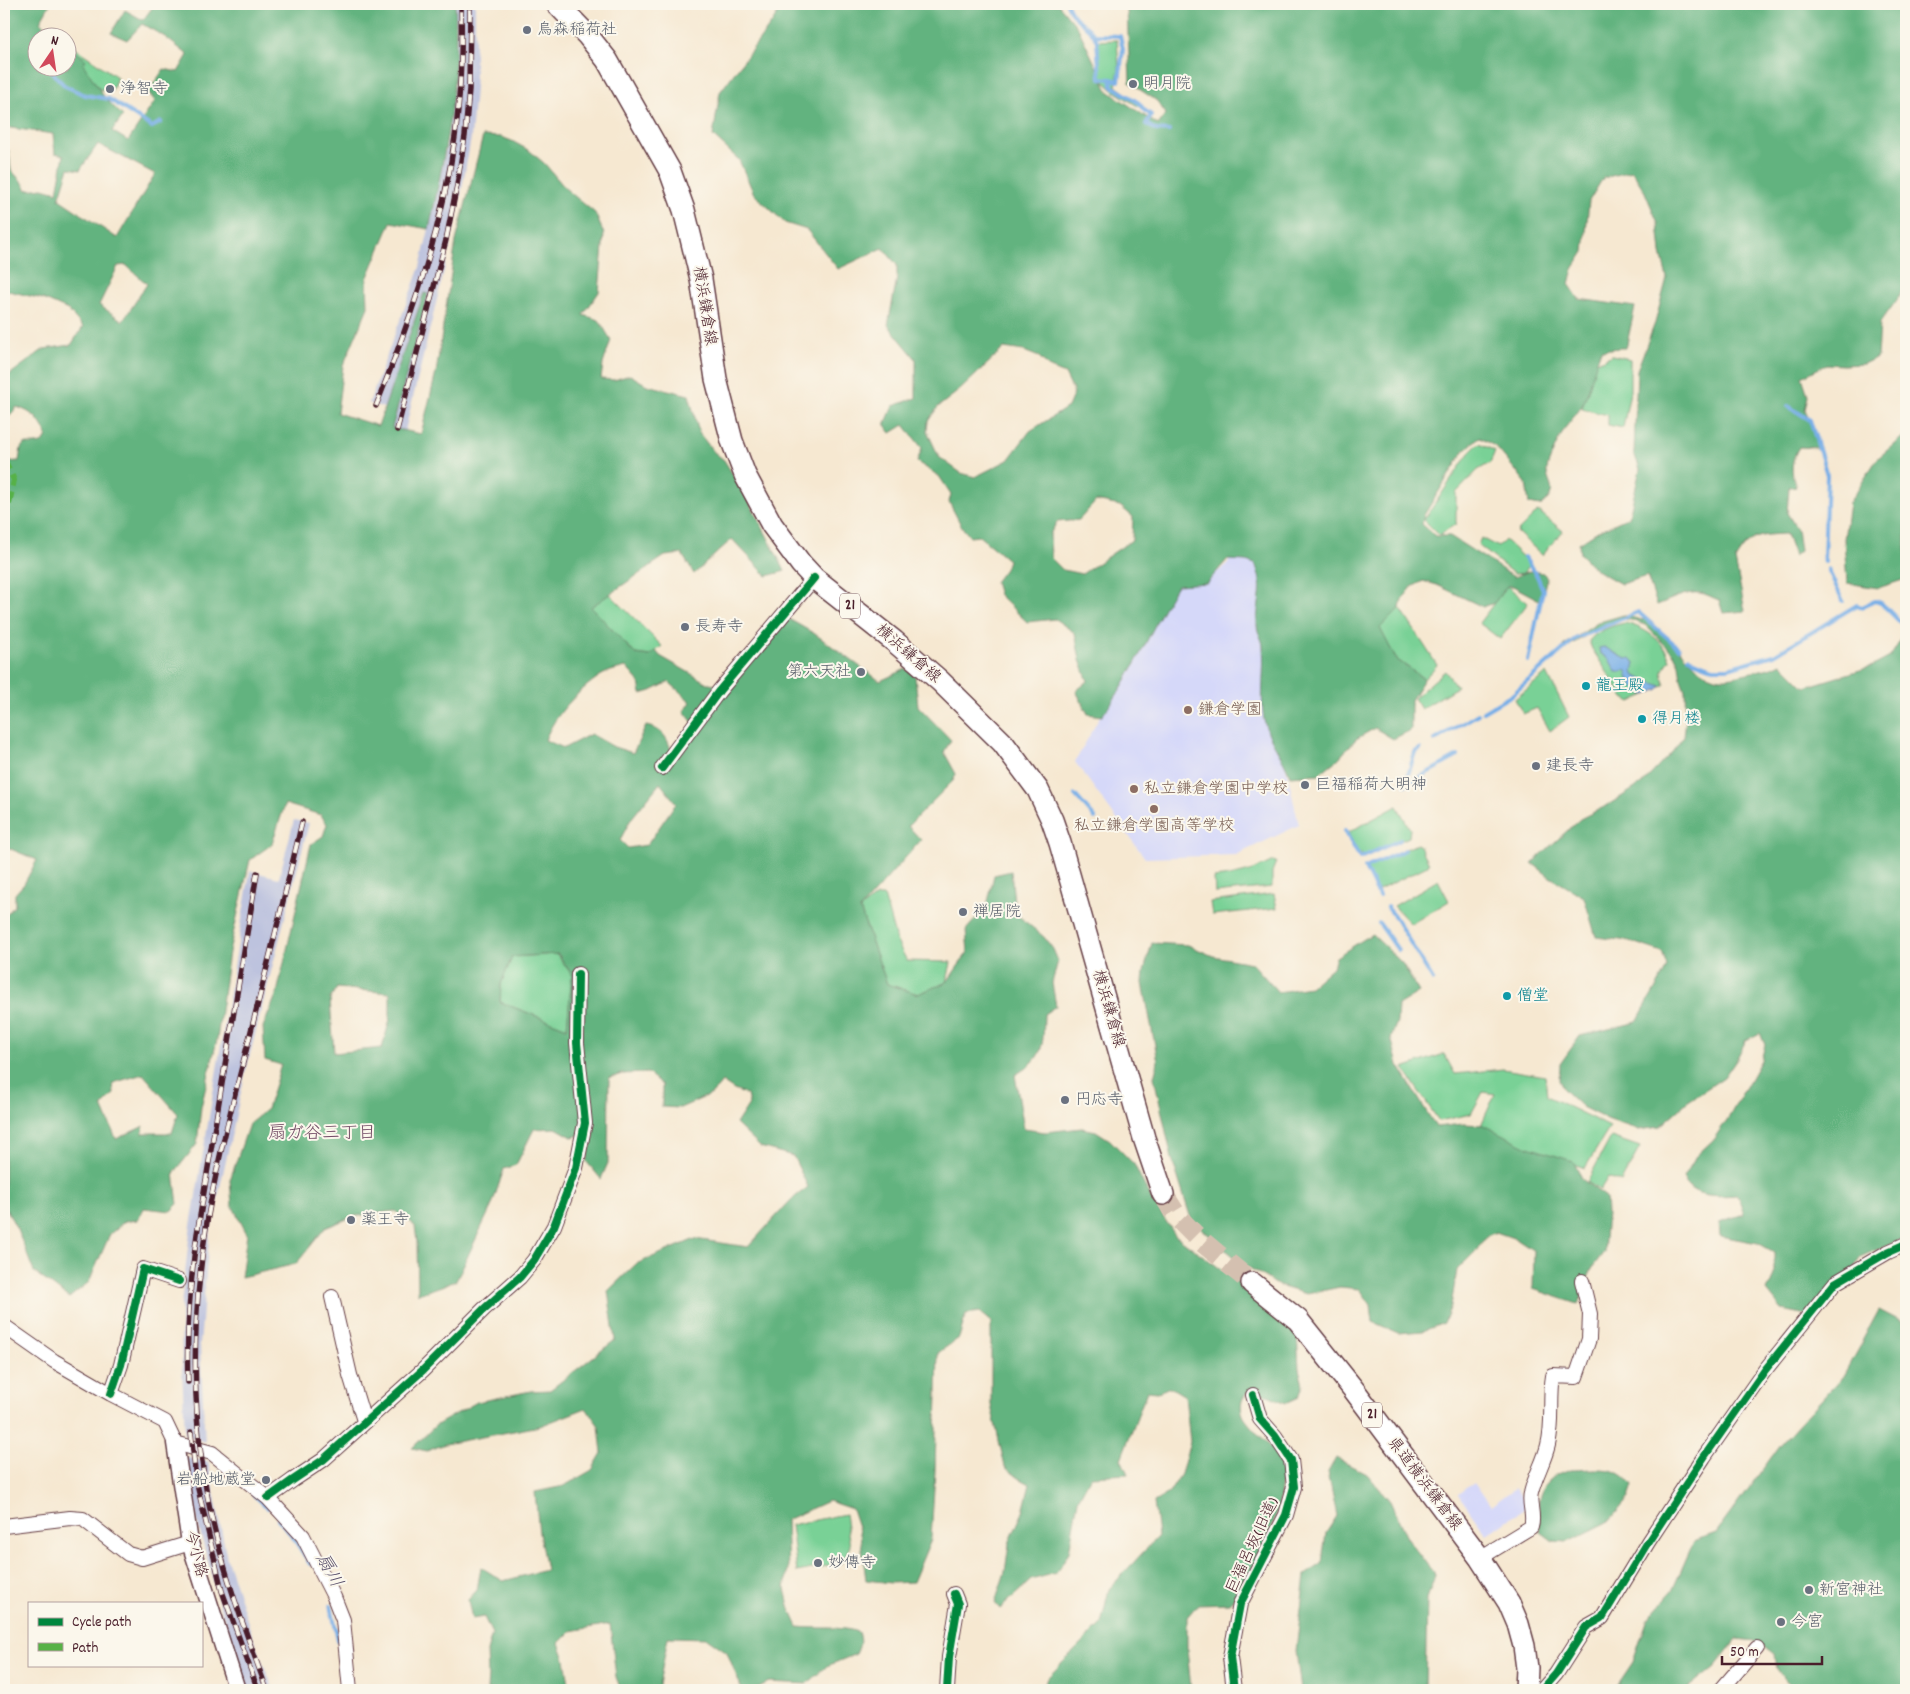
<svg xmlns="http://www.w3.org/2000/svg" width="1910" height="1694" font-family="Dekko,'Klee One',sans-serif">
<style>
.built{fill:#d5d8f9}
.industrial{fill:#bdc3de}
.green{fill:#79d196;stroke:#627860}
.forest{fill:#62b37f;stroke:#566955;fill-rule:evenodd}
.water{fill:#78afe7;stroke:#616789}
.lines{fill:none;stroke-linecap:round;stroke-linejoin:round}
.stream{stroke:#78afe7;stroke-width:4}
.primary-tunnel{stroke:#d4c0b0;stroke-width:21;stroke-dasharray:21 11;stroke-linecap:butt}
.minor-casing{stroke:#643d44;stroke-width:16}
.tertiary-casing{stroke:#643d44;stroke-width:19}
.primary-casing{stroke:#643d44;stroke-width:24}
.minor{stroke:#fff;stroke-width:14}
.tertiary{stroke:#fff;stroke-width:16}
.primary{stroke:#fff;stroke-width:21}
.rail-casing{stroke:#4a1f2b;stroke-width:5.5}
.rail{stroke:#fbf7ec;stroke-width:4;stroke-dasharray:11;stroke-linecap:butt}
.quiet{stroke:#57b146;stroke-width:6;stroke-dasharray:12 6;stroke-linecap:butt}
.cycleway-casing{stroke:#fbf7ec;stroke-width:11}
.cycleway{stroke:#00873e;stroke-width:8}
.worship-dot{fill:#6b7280;stroke:#fbf7ec;stroke-width:2}
.culture-dot{fill:#0f9aa8;stroke:#fbf7ec;stroke-width:2}
.education-dot{fill:#8d6e63;stroke:#fbf7ec;stroke-width:2}
.labels{text-anchor:middle;dominant-baseline:central;stroke-width:4;stroke-linejoin:round;paint-order:stroke}
.shield{fill:#fbf7ec;stroke:#7f6065;stroke-width:1}
.shield-label{font-size:15px;font-weight:bold;fill:#4a1f2b}
.worship-label{font-size:16px;fill:#5b616d;stroke:#fbf7ec;text-anchor:start}
.street-label{font-size:16px;fill:#4a1f2b;stroke:#fbf7ec}
.culture-label{font-size:16px;fill:#0d838f;stroke:#fbf7ec;text-anchor:start}
.education-label{font-size:16px;fill:#785e54;stroke:#fbf7ec;text-anchor:start}
.neighbourhood-label{font-size:18px;fill:#734c66;stroke:#fbf7ec}
.water-label{font-size:18px;font-style:italic;fill:#5a516d;stroke:#fbf7ec}
</style>
<rect width="100%" height="100%" fill="#fbf7ec"/>
<filter id="ink" filterUnits="userSpaceOnUse"><feTurbulence type="fractalNoise" baseFrequency=".02" numOctaves="2"/><feDisplacementMap in="SourceGraphic" scale="10" xChannelSelector="R" yChannelSelector="G"/><feConvolveMatrix kernelMatrix="1 2 1 2 8 2 1 2 1" color-interpolation-filters="sRGB"/></filter>
<filter id="wash" filterUnits="userSpaceOnUse"><feTurbulence type="fractalNoise" baseFrequency=".0096" numOctaves="4" result="noise"/><feDisplacementMap in="SourceGraphic" scale="20" xChannelSelector="R" yChannelSelector="G"/><feGaussianBlur stdDeviation="1.12" result="paint"/><feColorMatrix in="noise" values="0 0 0 0 0 0 0 0 0 0 0 0 0 0 0 0 0 1.4 0 .05"/><feComposite in="paint" operator="in"/></filter>
<g filter="url(#wash)">
<rect width="100%" height="100%" fill="#f6e8d1"/>
<path class="built" d="M1236,535L1280,545L1290,752L1285,764L1299,825L1236,855L1145,858L1075,762L1174,581L1207,583L1216,573L1228,564Z
M1474,1482L1491,1506L1515,1488L1528,1506L1487,1535L1458,1494Z"/>
<path class="industrial" d="M455,4H475V89L471,138L457,217L405,431L392,429L428,295L423,294L384,408L369,403L420,267L434,208L448,139L455,83L457,28Z
M294,820L309,823L245,1074L209,1237L200,1345L205,1442L191,1437L185,1436L182,1367L181,1305L190,1231L250,871L279,878Z
M186,1457L194,1460L208,1461L227,1559L255,1644L274,1690H249L221,1610L198,1524Z"/>
<path class="green" d="M1117,40L1119,68L1116,86L1139,103L1144,110L1114,91L1100,78L1097,41Z
M68,43L117,77L112,90L89,88L68,68Z
M1612,355L1630,359V392L1623,428L1608,425V415L1582,409L1593,364Z
M1479,443L1495,451L1490,463L1478,470L1456,493V524L1439,535L1424,520L1469,453Z
M1538,511L1563,531L1542,555L1517,532Z
M1481,538L1498,547L1505,540L1530,564L1524,573L1514,574L1478,545Z
M1507,586L1528,603L1500,639L1479,623Z
M609,593L662,646L650,656L635,654L590,606Z
M1400,608L1437,665L1424,679L1396,659L1379,628Z
M1625,623C1645,628 1664,640 1670,660C1663,669 1660,674 1665,685L1631,702L1624,698L1592,649L1589,641C1596,631 1613,625 1625,623Z
M1445,671L1457,687L1421,709L1414,698Z
M1547,673L1569,717L1550,731L1537,708L1523,714L1515,699Z
M1397,806L1410,829L1409,837L1365,857L1358,852L1349,835V832Z
M1417,844L1420,846L1429,863L1427,866L1379,890H1376L1367,869L1368,866Z
M1273,861L1276,862L1272,872V887L1215,893L1214,878C1235,876 1254,871 1273,861Z
M1438,880L1449,901L1411,924L1394,906Z
M1274,894L1277,908L1212,915L1210,902Z
M876,896H884L896,940L907,961L951,962L947,982L918,994L887,984L860,909Z
M557,954L572,975L567,1028L500,1002L501,984L512,957Z
M1444,1054L1455,1074L1503,1069L1545,1076L1547,1096L1610,1127L1585,1168L1478,1132L1495,1094L1483,1092L1471,1114L1439,1121L1403,1068Z
M1611,1137L1640,1147L1621,1182L1608,1177L1600,1190L1587,1182Z
M845,1514L850,1546L842,1563L797,1572L791,1525Z"/>
<path class="forest" d="M4,4H50L40,22L59,37L38,38V68H68V45L86,60L83,64L105,98L123,116L112,131L128,141L155,101L148,92L164,69L178,72L188,55L165,37L142,24L127,40L111,33L125,10L143,20L155,4H288L294,7L299,4H455C460,81 445,155 429,229L391,222L367,279L368,307L343,366L337,413L378,426L424,293L428,294L392,428L421,434L436,373L456,241L483,136L501,137L512,141L530,151L545,164L566,189L595,213L604,234L599,292L583,315L599,320L611,340L603,364L601,379L614,380L630,375L647,385L689,395L699,433L714,452L724,460L747,497L785,571L767,576L732,539L694,574L682,554L665,556L591,607L635,654L650,656L656,651L660,656L709,684L726,687L787,618L815,634L880,681L906,669L915,676L918,706L951,740L944,752L956,774L953,781L908,826L921,840L860,909L887,984L918,994L947,982L968,952L966,930L987,906L994,875L1011,871L1015,913L1044,937L1053,949L1058,961L1052,983L1056,1006L1044,1014C1043,1046 1045,1058 1015,1075L1024,1129L1045,1132L1082,1128L1096,1131L1110,1140L1134,1164L1149,1195L1175,1235L1233,1278L1297,1334L1299,1369L1303,1385L1299,1397L1286,1403L1271,1396L1250,1391C1242,1396 1239,1405 1243,1415C1245,1422 1277,1454 1284,1462L1279,1506L1271,1530L1242,1591L1229,1603L1198,1604L1187,1617V1648L1191,1690H1043L1047,1678L1101,1624L1109,1589L1158,1536L1154,1502L1169,1493L1181,1474L1190,1442L1185,1396L1170,1387L1158,1392L1147,1391L1121,1459L1128,1474L1091,1476L1078,1500L1069,1552L1056,1573L1031,1580L1000,1609L995,1603L1005,1572L1009,1543L1023,1512L1030,1484L1019,1478L1005,1467L995,1423L991,1405V1322L979,1312L966,1314L959,1338L938,1353L935,1471L931,1539L913,1582L891,1583L866,1580L860,1533L852,1509L828,1501L786,1520L788,1568L785,1589L790,1609L798,1627C816,1629 843,1626 858,1632C861,1641 860,1646 856,1654L827,1666L807,1684L769,1682L753,1690H742L727,1652L707,1638L668,1637L658,1690H621L616,1677L610,1624L571,1631L559,1643L565,1659L570,1690H487L488,1676L487,1651L492,1634L484,1617L472,1619L468,1600L477,1590L481,1567L503,1581L546,1570L539,1533L535,1492L564,1486L592,1470L602,1453L599,1426L586,1408L540,1426L445,1444L427,1451L412,1448L435,1426L477,1402L531,1391L550,1390L615,1340L608,1291L636,1264L695,1239L748,1247L791,1200L808,1187L793,1156L760,1147L736,1124L749,1104L747,1095L734,1090L722,1082L712,1094L680,1108L662,1107V1085L648,1073L622,1074L609,1078L608,1163L601,1179L586,1161L595,1132L572,1137L556,1128L534,1129L516,1165L504,1169L492,1205L456,1281L418,1294L417,1242L415,1226L395,1211L354,1216L325,1228L296,1264L241,1277L247,1234L232,1205L230,1180L249,1124L267,1109L281,1065L265,1060L263,1027L277,993L311,844L323,836L327,824L321,815L285,804L272,844L250,860L229,952L217,1040L201,1107L197,1144L174,1173L178,1204L171,1211L144,1208L138,1220L125,1221L110,1234L89,1282L69,1298L34,1272L17,1229L4,1205V918L15,905V894L24,884L37,860L6,847L4,848V462L19,461L21,448L24,444C34,444 45,446 47,435C39,419 34,413 17,407L4,422V370L9,375L44,349L71,345L83,327L68,310L43,299L4,290V147L9,151L11,170L23,183L27,190L43,188L57,192L64,155L55,153L53,134L4,127ZM98,144L155,174L117,238L59,199L69,168L80,170ZM126,265L147,284L123,321L99,305L118,266ZM626,667L639,682L641,694L651,691L669,682L691,702L684,711L697,728L673,757C668,739 665,730 646,726L633,753L614,747L591,734L564,748L545,740C555,714 578,691 600,676C608,671 618,669 626,667ZM660,783L676,803L647,845L628,848L620,840L631,819ZM558,954L572,975L567,1028L500,1002L501,984L512,957ZM337,988L390,993V1019L382,1048L334,1053L330,999ZM143,1074L178,1114L172,1133H142L144,1126L116,1139L102,1106L114,1094L113,1083Z
M783,4H1058L1078,28L1108,91L1158,125L1166,114L1157,101L1130,83L1127,9L1118,4H1906V282L1899,297L1880,323L1878,357L1863,364L1843,365L1827,364L1802,377L1808,395L1805,410L1820,448L1799,447C1791,460 1790,471 1796,486L1789,487L1787,513L1797,529L1800,551L1794,556L1786,534C1759,535 1750,535 1735,560L1745,611L1723,613L1719,600C1713,598 1707,594 1700,593C1687,591 1670,600 1657,605L1647,576L1621,584L1598,571L1580,554L1579,543L1596,532L1629,517L1640,469L1634,453L1637,370L1655,323L1667,278L1661,253L1658,223L1644,190L1632,171L1603,178L1589,201L1584,252L1573,269L1569,284L1579,299L1635,307L1626,348H1619L1601,350C1594,367 1591,385 1584,402C1578,414 1570,420 1564,430C1558,441 1552,453 1548,465C1542,483 1564,489 1540,506L1529,504L1526,483L1496,447L1479,437L1464,451L1424,515L1422,524L1435,536H1450L1514,577L1530,571L1543,573L1547,577L1541,601L1513,586H1507L1494,603L1483,607L1437,585L1423,581L1412,587L1402,600L1400,608L1380,628L1396,659L1424,679L1411,700V730L1393,739L1375,728L1356,739L1338,759L1319,774L1290,776C1284,758 1267,737 1264,720C1260,696 1265,671 1263,647C1263,639 1257,633 1257,625C1257,601 1266,588 1255,564L1246,561L1227,560L1207,583L1177,585C1151,628 1133,676 1102,716L1088,714L1076,691L1088,681L1080,660L1075,633L1055,619L1027,622L999,595L995,582L1005,569L1008,560L979,536L970,537L962,527L949,502L951,494L939,476L917,462L922,448L904,425L891,433L885,425L893,406L916,398V359L888,325L897,278V265L883,248L838,269L807,230L785,223L754,194L739,160L713,136L720,92L772,23ZM1004,348L1024,351L1039,357L1050,368L1065,374L1074,393L1068,407L1030,431L1008,460L975,477L961,473L939,457L927,431L928,421L938,407L961,389ZM1096,501L1120,506L1133,517L1132,540L1082,574L1063,570L1051,558L1050,534L1057,522L1079,520Z
M1906,434V579L1878,588L1847,583L1844,539L1849,503L1877,459Z
M1624,615L1641,620L1648,619C1658,629 1669,638 1679,648C1692,662 1701,676 1722,678C1731,679 1739,674 1748,673C1760,670 1770,669 1781,663L1805,687L1873,666L1890,657L1902,638L1906,640V1237L1860,1257L1837,1297L1816,1317L1782,1310L1767,1291L1774,1276V1252L1758,1243L1720,1236L1719,1222L1744,1214L1737,1195C1719,1196 1690,1199 1683,1177L1695,1157L1713,1140L1729,1117L1761,1060L1765,1045L1760,1033L1746,1040L1737,1058L1724,1077L1687,1102L1659,1127L1639,1130L1604,1118L1582,1107L1563,1089L1559,1080L1560,1064L1580,1036L1637,1022C1646,1003 1659,986 1667,966L1662,952L1629,941L1596,937L1584,897L1550,877L1532,863L1580,819L1608,805L1643,783L1673,751L1684,736L1686,720L1685,690L1681,679L1679,664L1674,654L1645,625L1631,620L1622,619L1612,622L1603,625L1569,646H1563L1599,622Z
M1372,934L1402,963L1419,992L1398,1005L1397,1022L1391,1037L1398,1065L1436,1127L1463,1124L1483,1125L1528,1147L1573,1161L1583,1180L1606,1197L1607,1213L1604,1252L1592,1268L1578,1304L1533,1289L1534,1251L1516,1239L1496,1232L1485,1237L1476,1251L1457,1270L1451,1306L1444,1323L1423,1331L1398,1333L1373,1322L1371,1305L1360,1289L1340,1287L1307,1294L1279,1286L1240,1262L1191,1219L1172,1159L1154,1077L1158,1061L1143,983L1144,971L1152,943L1188,945L1213,956L1252,963L1278,992L1310,987L1333,967L1336,957Z
M1879,1310L1906,1324V1690H1794L1776,1668L1774,1655L1756,1641L1737,1639L1714,1667L1685,1690H1614L1633,1662L1647,1620L1672,1591L1694,1541L1716,1533L1781,1444L1843,1376Z
M1336,1458L1367,1474L1390,1501L1407,1538L1435,1575L1427,1599L1425,1690H1301L1296,1651L1305,1575L1322,1564L1326,1533L1337,1516L1328,1472Z
M1569,1470C1594,1470 1618,1463 1633,1486L1629,1498L1608,1522L1568,1542L1553,1541L1541,1532C1538,1514 1534,1493 1551,1479C1555,1475 1563,1473 1569,1470Z"/>
<path class="water" d="M1604,647L1626,659L1631,658L1635,663L1633,672L1635,676L1661,686L1659,689L1646,695C1633,690 1630,684 1627,671L1624,670L1621,672H1616L1609,659L1600,653L1599,648Z"/>
<g class="lines">
<path class="stream" d="M1067,4C1075,23 1084,21 1094,35L1120,36L1123,49L1119,81L1111,79L1112,86L1139,103L1144,110L1151,115L1146,124L1156,130L1169,131
M1094,35L1097,41L1100,78L1111,79
M48,68L65,86L85,95L109,99L152,127L161,122
M1788,406L1810,420L1827,475L1824,559L1825,562
M1524,557L1537,576L1543,590L1528,661
M1828,569L1843,601
M1689,657L1694,661L1713,668H1728L1774,655L1857,605L1862,607L1875,601L1881,603L1906,628
M1483,712L1512,695L1575,639L1638,612L1679,648
M1435,740L1478,714
M1405,785L1458,756
M1405,785L1415,752L1420,749
M1075,795L1095,818
M1345,831L1360,858L1400,840
M1379,896L1365,868L1405,850
M1387,907L1393,914L1433,980
M1379,923L1398,950
M253,1494L268,1508
M278,1519L292,1536L310,1564
M331,1606L338,1640"/>
</g>
</g>
<g filter="url(#ink)">
<g class="lines">
<path class="primary-tunnel" d="M1163,1194L1178,1218L1199,1239L1252,1283"/>
<g class="minor-casing">
<path id="minor" d="M662,768L719,691L814,578
M332,1297L350,1375L364,1421
M4,1326L54,1361L111,1394L165,1422L175,1443L212,1453L268,1498L303,1536L334,1597L343,1620L350,1690
M111,1394L121,1365L143,1269L179,1281
M268,1498L293,1480L323,1460L423,1370L484,1309L520,1277L534,1260L554,1226L576,1168L585,1123L577,1043L578,974
M4,1526L70,1518L83,1519L128,1554L142,1558L190,1543
M1480,1558L1531,1527C1535,1515 1528,1504 1531,1493C1535,1476 1544,1462 1548,1445C1554,1422 1549,1399 1553,1376L1576,1377L1589,1339L1590,1314L1582,1281
M947,1690L949,1657L958,1604L954,1594
M1234,1690L1230,1657L1240,1604L1286,1515L1294,1487L1291,1460L1275,1436L1260,1419L1253,1395
M1542,1690L1556,1674L1586,1627L1602,1618L1648,1542L1704,1457L1765,1370L1835,1283L1888,1252L1906,1244
M1721,1690L1757,1648"/>
</g>
<g class="tertiary-casing">
<path id="tertiary" d="M175,1443L190,1543L237,1690"/>
</g>
<g class="primary-casing">
<path id="primary" d="M557,4L588,36L607,60L670,171L684,210L701,279L716,379L732,441L745,475L772,525L801,564L814,578L894,641L940,681L1003,743L1038,790L1052,820L1060,843L1144,1138L1163,1194
M1252,1283L1298,1320L1354,1390L1480,1558L1509,1603L1518,1624L1524,1646L1527,1668L1526,1690"/>
</g>
<use href="#minor" class="minor"/>
<use href="#tertiary" class="tertiary"/>
<use href="#primary" class="primary"/>
<g class="rail-casing">
<path id="rail" d="M376,406C411,318 442,230 455,137C461,93 462,48 461,4
M397,430L446,240L457,185L465,136L469,89L470,4
M188,1382C186,1332 190,1283 197,1234L257,873
M191,1432L196,1480L222,1591L258,1690
M267,1690C241,1620 215,1550 204,1476C188,1376 195,1269 217,1170C226,1126 238,1083 249,1039C267,967 285,895 302,822"/>
</g>
<use href="#rail" class="rail"/>
<path class="quiet" d="M4,459L14,480L6,519"/>
<g class="cycleway-casing">
<path id="cycleway" d="M662,768L719,691L814,578
M111,1394L121,1365L143,1269L179,1281
M268,1498L293,1480L323,1460L423,1370L484,1309L520,1277L534,1260L554,1226L576,1168L585,1123L577,1043L578,974
M947,1690L949,1657L958,1604L954,1594
M1234,1690L1230,1657L1240,1604L1286,1515L1294,1487L1291,1460L1275,1436L1260,1419L1253,1395
M1542,1690L1556,1674L1586,1627L1602,1618L1648,1542L1704,1457L1765,1370L1835,1283L1888,1252L1906,1244"/>
</g>
<use href="#cycleway" class="cycleway"/>
</g>
</g>
<g class="worship-dot">
<circle cx="527" cy="30" r="5"/>
<circle cx="1133" cy="84" r="5"/>
<circle cx="110" cy="89" r="5"/>
<circle cx="685" cy="627" r="5"/>
<circle cx="861" cy="672" r="5"/>
<circle cx="1536" cy="766" r="5"/>
<circle cx="1305" cy="785" r="5"/>
<circle cx="963" cy="912" r="5"/>
<circle cx="1065" cy="1100" r="5"/>
<circle cx="351" cy="1220" r="5"/>
<circle cx="266" cy="1480" r="5"/>
<circle cx="818" cy="1563" r="5"/>
<circle cx="1809" cy="1590" r="5"/>
<circle cx="1781" cy="1622" r="5"/>
</g>
<g class="culture-dot">
<circle cx="1586" cy="686" r="5"/>
<circle cx="1642" cy="719" r="5"/>
<circle cx="1507" cy="996" r="5"/>
</g>
<g class="education-dot">
<circle cx="1188" cy="710" r="5"/>
<circle cx="1134" cy="789" r="5"/>
<circle cx="1154" cy="809" r="5"/>
</g>
<g class="labels">
<g class="shield">
<rect x="840" y="593.5" width="20" height="25" rx="4"/>
<rect x="1362" y="1402.5" width="20" height="25" rx="4"/>
</g>
<g class="shield-label">
<text x="850" y="606">21</text>
<text x="1372" y="1415">21</text>
</g>
<g class="worship-label">
<text x="537" y="30">烏森稲荷社</text>
<text x="1143" y="84">明月院</text>
<text x="120" y="89">浄智寺</text>
<text x="695" y="627">長寿寺</text>
<text x="851" y="672" text-anchor="end">第六天社</text>
<text x="1546" y="766">建長寺</text>
<text x="1315" y="785">巨福稲荷大明神</text>
<text x="973" y="912">禅居院</text>
<text x="1075" y="1100">円応寺</text>
<text x="361" y="1220">薬王寺</text>
<text x="256" y="1480" text-anchor="end">岩船地蔵堂</text>
<text x="828" y="1563">妙傳寺</text>
<text x="1819" y="1590">新宮神社</text>
<text x="1791" y="1622">今宮</text>
</g>
<g class="street-label">
<text transform="translate(704 306) rotate(81)">横浜鎌倉線</text>
<text transform="translate(908 654) rotate(41)">横浜鎌倉線</text>
<text transform="translate(1108 1009) rotate(74)">横浜鎌倉線</text>
<text transform="translate(1424 1484) rotate(53)">県道横浜鎌倉線</text>
<text transform="translate(1253 1546) rotate(-65)">巨福呂坂(旧道)</text>
<text transform="translate(195 1554) rotate(75)">今小路</text>
</g>
<g class="culture-label">
<text x="1596" y="686">龍王殿</text>
<text x="1652" y="719">得月楼</text>
<text x="1517" y="996">僧堂</text>
</g>
<g class="education-label">
<text x="1198" y="710">鎌倉学園</text>
<text x="1144" y="789">私立鎌倉学園中学校</text>
<text x="1154" y="826" text-anchor="middle">私立鎌倉学園高等学校</text>
</g>
<g class="neighbourhood-label">
<text x="322" y="1134">扇ガ谷三丁目</text>
</g>
<g class="water-label">
<text transform="translate(328 1571) rotate(61)">扇川</text>
</g>
</g>
<rect width="1910" height="1694" fill="none" stroke="#fbf7ec" stroke-width="20"/>
<rect x="28" y="1602" width="175" height="65" fill="#fbf7ec" stroke="#b4a19f"/>
<rect x="38" y="1618" width="25" height="8" fill="#00873e" stroke="#b4a19f"/>
<text x="72" y="1626" font-size="15" fill="#4a1f2b">Cycle path</text>
<rect x="38" y="1643" width="25" height="8" fill="#57b146" stroke="#b4a19f"/>
<text x="72" y="1652" font-size="15" fill="#4a1f2b">Path</text>
<g transform="translate(52 52) rotate(13)"><circle r="24" fill="#fbf7ec" stroke="#b4a19f"/>
<path d="M0-4L9 19L0 12L-9 19Z" fill="#d1495b"/>
<text y="-8" font-size="14" font-weight="bold" text-anchor="middle" fill="#4a1f2b">N</text>
</g>
<path d="M1722 1656v8h100v-8" fill="none" stroke="#4a1f2b" stroke-width="2.5"/>
<text x="1730" y="1656" font-size="15" fill="#4a1f2b" stroke="#fbf7ec" stroke-width="4" paint-order="stroke">50 m</text>
</svg>
